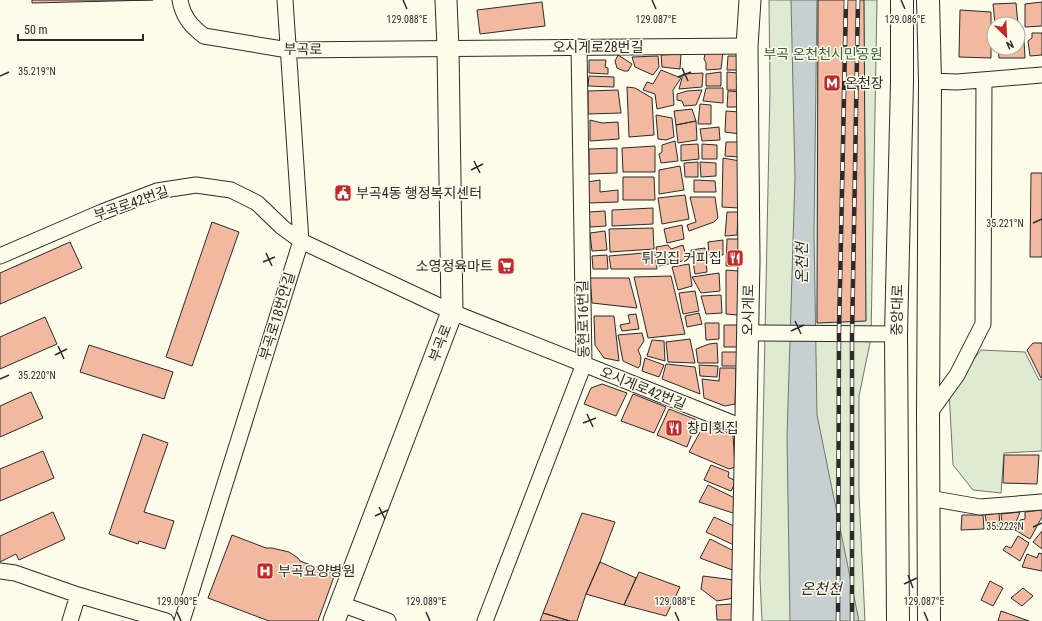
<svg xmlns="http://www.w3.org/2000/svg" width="1042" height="621" font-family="'Roboto Condensed','Noto Sans KR',sans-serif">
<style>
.green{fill:#deebd1;stroke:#74746e}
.water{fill:#c7d0d0;stroke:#74746e}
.building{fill:#f2b8a0;stroke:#2b2b2b}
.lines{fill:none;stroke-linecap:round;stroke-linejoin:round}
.minor-casing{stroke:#2b2b2b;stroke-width:17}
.secondary-casing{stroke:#2b2b2b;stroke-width:23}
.primary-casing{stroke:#2b2b2b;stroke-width:24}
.minor{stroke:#fdfbea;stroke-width:15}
.secondary{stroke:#fdfbea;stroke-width:21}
.primary{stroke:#fdfbea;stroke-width:22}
.rail-casing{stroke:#2b2b2b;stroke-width:4.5}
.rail{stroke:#fdfbea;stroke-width:3;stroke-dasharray:9;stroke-linecap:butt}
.ticks{fill:none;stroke:#2b2b2b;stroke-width:1.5}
.labels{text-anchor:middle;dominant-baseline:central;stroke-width:3;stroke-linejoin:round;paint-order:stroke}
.street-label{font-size:14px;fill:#2b2b2b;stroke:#fdfbea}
.park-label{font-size:14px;fill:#34623c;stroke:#fdfbea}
.poi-label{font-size:14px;fill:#2b2b2b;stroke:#fdfbea;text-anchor:start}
.water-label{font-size:15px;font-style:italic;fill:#2b2b2b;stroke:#fdfbea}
.ticks-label{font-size:10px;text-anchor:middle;fill:#2b2b2b;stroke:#fdfbea;stroke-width:3;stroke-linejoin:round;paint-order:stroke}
</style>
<rect width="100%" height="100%" fill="#fdfbea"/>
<path class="green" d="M769,0H877L871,338L859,396V494L865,621H762L760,578L770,90Z
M981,350L1025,352L1039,380L1042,379V451L1004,453L1001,493L973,490L953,465L949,391Z"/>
<path class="water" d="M791,0H817L814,233L817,415L859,621H790L787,437L795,177Z"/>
<path class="building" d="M32,0H153L32,3Z
M818,0H864L866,321L817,323Z
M542,2L545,26L480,34L477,10Z
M1042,2V26L1025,27V4Z
M1016,3L1018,24H995L993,4Z
M960,10L991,12V58L959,57Z
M1032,33H1042V55L1030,56L1028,41L1032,38Z
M1018,40H1024L1025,58H999L998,48H1018Z
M723,52L721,69L706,70V63L704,59L705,54Z
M681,54L680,69L662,67L661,55Z
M618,55L632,64L628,71H624L617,68L615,61Z
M658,56L659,67L653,75L635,67L632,57Z
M728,56H740L739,70H727Z
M589,60H606L605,67L608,68V74L589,73Z
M661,70L681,78L673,90L674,105L657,109L655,94L643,90L647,82L653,84Z
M721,72V86H706V74Z
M727,72L738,73V90H727Z
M703,73L702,87L679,89L683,74Z
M589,76L614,77V87L588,86Z
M627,87L635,88L652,98L654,135L629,137Z
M706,88H723V103L703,101Z
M618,90L621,113L588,114V91Z
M702,90L696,105L684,106L682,101L677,100V94L687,91Z
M728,91L741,92V107H727Z
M700,104L711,105V124H698Z
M692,109L696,121L676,125L674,111Z
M726,111L740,112V134L725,132Z
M656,115L672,118L674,137L666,140L658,139Z
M590,120L602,123L618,122L619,139L590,141Z
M696,121L697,140L678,143L676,125Z
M719,127L720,140L702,141L700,129Z
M675,141L678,161L661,163L659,154L662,152V145Z
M726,142H740L739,157L725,156Z
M698,144L699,159L681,161V145Z
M702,144L717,145V159H702Z
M655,146V172H623L622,148Z
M617,148V173L589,174V149Z
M723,158L740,161L738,208L722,207Z
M698,162V177H685L684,163Z
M700,162L716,163V176L701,177Z
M680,166L684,190L659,194V170Z
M1031,173H1042V257H1030Z
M623,177H654L655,200H623Z
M600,180V192L618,190V202L589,203L587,182Z
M694,180L715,181L716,192H694Z
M685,195L689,219L662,224L658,198Z
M690,197H715L718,218L714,222L689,231L687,225L696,222Z
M653,208V224L612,226V210Z
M605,211L606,226L590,227L589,212Z
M727,212H738L737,235L725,236Z
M212,222L239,232L192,366L166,357Z
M682,225L684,239L667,243L664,229Z
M653,228L654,249L610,252L609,229Z
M605,231L607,250L592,251L590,233Z
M727,239H739L737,266H726Z
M723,240V255H709L708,242Z
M70,242L82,268L0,304V273Z
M668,245L671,249L683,245L687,260L659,266L656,247Z
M705,248L707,272L695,274L691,250Z
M655,252L657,269H611L609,256Z
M607,255L608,269H593L592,256Z
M689,264L692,286L678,290L672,267Z
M726,270L739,271L738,315L726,314Z
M719,273L720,291L701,293L692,277Z
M671,276L685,334L648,338L634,277Z
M590,278H629L637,308L592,303Z
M695,291L699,311L683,314L679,293Z
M721,295L722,313L706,314L701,296Z
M699,313L702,324L687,327L685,316Z
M636,314L639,329L622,331L620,325L630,323L628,315Z
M594,316H614L619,361L604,358L595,345Z
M45,317L57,344L0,369V337Z
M705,323H719V339L706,340Z
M724,325H739L738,347H724Z
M642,333L644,341L638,350L641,357L640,366L638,368L623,361L618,335Z
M690,339L695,363L668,362L666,342Z
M652,340L664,341L665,361L647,356Z
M717,343L718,363H698L696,349L709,344Z
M1033,343H1042V377L1041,378L1027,350Z
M89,345L173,372L164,399L80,372Z
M722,352H738L737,366H722Z
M645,358L664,365L659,377L642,371Z
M666,364L695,367L700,394L662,379Z
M699,365L718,366L717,377L700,376Z
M720,368H736L735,404L725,406L704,398L702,379L719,381Z
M602,384L627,393L616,416L584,404L591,388Z
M31,392L43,418L0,437V406Z
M633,394L666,407L654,433L621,421Z
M669,409L697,420L687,447L657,435Z
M705,423L733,435L735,467L729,469L689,452Z
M143,434L168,443L144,512L174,521L165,549L139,541L138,544L109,534Z
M43,451L54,478L0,501V469Z
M1004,455H1039L1037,484L1003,483Z
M711,465L729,472L728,477L736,481L731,491L704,480Z
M708,485L739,500V515L699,502Z
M1042,510V517L1030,539L1015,530L1020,520L1025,519V512Z
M53,512L65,539L19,560L16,554L0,562V536Z
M1020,512L1013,530L1002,524L1001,514Z
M582,513L615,522L600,562L586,594L577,621H570L543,613Z
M999,513L1000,526H987L985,515Z
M962,515H983L984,529L961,530Z
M714,517L736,527V546L706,532Z
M1042,531V549L1033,542Z
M232,535L266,548H272L289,552L298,558L300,561L335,574L318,621H269L208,598Z
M1018,536L1029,543L1020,561L1003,550L1006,546L1011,548Z
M710,539L734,551L735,571L700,558Z
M1039,553L1042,554V571L1022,567L1027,554L1037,558Z
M600,562L636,578L624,605L586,594Z
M639,572L680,587L666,616L624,605Z
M703,576L734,580V598L717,601L701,589Z
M990,581L1003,588L993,606L981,600Z
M1023,588L1033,596L1022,606L1011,598Z
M732,604L733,620H717L716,605Z
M1001,611L1029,621H998Z
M543,613L570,621H540Z"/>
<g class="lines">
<g class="minor-casing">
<path id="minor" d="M180,0C183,17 191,26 204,36L288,50L747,46
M930,81L957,82L1042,75
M0,256L102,212L157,191L196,185L231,190L257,203L282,227L301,241L452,312L745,428
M747,333L896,334
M928,415L957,375L983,324L984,80
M929,498L980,507L1042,502
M0,571L15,573L78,595L166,621
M341,604L388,621
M70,621L78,595
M182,621L301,241L285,0
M485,621L584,364L579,47"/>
</g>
<g class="secondary-casing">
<path id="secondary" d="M334,621L452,312L448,48L446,0
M742,621L749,261L747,46L750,0"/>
</g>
<g class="primary-casing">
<path id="primary" d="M928,0L930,81L928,415L929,621
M898,621L896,334L902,81V0"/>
</g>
<use href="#minor" class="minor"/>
<use href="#secondary" class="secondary"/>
<use href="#primary" class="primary"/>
<g class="rail-casing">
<path id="rail" d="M838,621L839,333L846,0
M852,621V338L858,0"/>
</g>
<use href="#rail" class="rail"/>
</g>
<path class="ticks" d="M403,0L407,9M652,0L656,9M901,0L905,9M682,68L688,81M0,76L9,72M678,77L691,72M474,161L480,173M471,170L483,164M1033,223L1042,219M266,253L272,266M263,262L275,257M795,321L801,334M791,331L804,325M58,346L64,359M55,355L67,349M0,379L9,375M587,414L593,427M583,423L596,418M379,507L385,519M375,516L388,510M1033,527L1042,523M908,575L913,588M904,584L917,578M177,612L181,621M426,612L430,621M675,612L679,621M924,612L928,621"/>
<defs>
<g id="metro-square" transform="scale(0.9)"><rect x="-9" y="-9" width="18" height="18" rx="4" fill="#c62828" stroke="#fdfbea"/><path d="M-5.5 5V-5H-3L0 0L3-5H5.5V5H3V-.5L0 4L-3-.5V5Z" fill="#fff"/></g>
<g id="civic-square" transform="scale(0.9)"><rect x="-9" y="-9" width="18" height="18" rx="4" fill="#c62828" stroke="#fdfbea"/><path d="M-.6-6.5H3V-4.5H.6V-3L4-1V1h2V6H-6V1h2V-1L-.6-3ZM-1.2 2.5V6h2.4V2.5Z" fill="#fff"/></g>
<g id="restaurant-square" transform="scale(0.9)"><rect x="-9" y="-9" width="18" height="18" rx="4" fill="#c62828" stroke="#fdfbea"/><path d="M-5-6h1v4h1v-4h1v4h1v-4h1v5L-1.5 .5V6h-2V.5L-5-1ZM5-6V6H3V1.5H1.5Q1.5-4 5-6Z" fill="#fff"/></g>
<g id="supermarket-square" transform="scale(0.9)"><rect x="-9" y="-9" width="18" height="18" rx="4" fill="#c62828" stroke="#fdfbea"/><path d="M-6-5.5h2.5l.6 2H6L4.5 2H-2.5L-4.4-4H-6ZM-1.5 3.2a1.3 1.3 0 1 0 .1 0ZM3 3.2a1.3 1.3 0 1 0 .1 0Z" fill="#fff"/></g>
<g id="hospital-square" transform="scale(0.9)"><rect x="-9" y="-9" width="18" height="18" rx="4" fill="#c62828" stroke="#fdfbea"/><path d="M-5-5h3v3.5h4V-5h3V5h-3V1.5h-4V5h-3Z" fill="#fff"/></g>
</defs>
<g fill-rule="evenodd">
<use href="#metro-square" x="832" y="83"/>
<use href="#civic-square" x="343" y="193"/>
<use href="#restaurant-square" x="735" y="258"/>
<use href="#supermarket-square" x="506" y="266"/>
<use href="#restaurant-square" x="674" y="428"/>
<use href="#hospital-square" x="265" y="571"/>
</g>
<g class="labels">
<g class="street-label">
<text x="598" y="47">오시게로28번길</text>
<text transform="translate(303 49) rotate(1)">부곡로</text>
<text transform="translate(131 203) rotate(-19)">부곡로42번길</text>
<text transform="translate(748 310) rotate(-89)">오시게로</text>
<text transform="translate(897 310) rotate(-89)">중앙대로</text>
<text transform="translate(277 316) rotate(-73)">부곡로18번안길</text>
<text transform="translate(583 319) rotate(-91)">동현로16번길</text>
<text transform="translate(440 343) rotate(-69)">부곡로</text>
<text transform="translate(643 388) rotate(22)">오시게로42번길</text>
</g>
<g class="park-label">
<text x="823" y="54">부곡 온천천시민공원</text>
</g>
<g class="poi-label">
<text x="845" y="83">온천장</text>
<text x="356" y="193">부곡4동 행정복지센터</text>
<text x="722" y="258" text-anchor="end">튀김집 커피집</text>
<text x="493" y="266" text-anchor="end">소영정육마트</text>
<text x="687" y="428">창미횟집</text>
<text x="278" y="571">부곡요양병원</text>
</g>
<g class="water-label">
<text transform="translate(802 263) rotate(-90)">온천천</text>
<text x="821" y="589">온천천</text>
</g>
</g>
<g class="ticks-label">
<text x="407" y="23">129.088°E</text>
<text x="656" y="23">129.087°E</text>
<text x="905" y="23">129.086°E</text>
<text x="37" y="75">35.219°N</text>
<text x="1005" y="227">35.221°N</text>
<text x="37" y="379">35.220°N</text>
<text x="1005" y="530">35.222°N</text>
<text x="177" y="605">129.090°E</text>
<text x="426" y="605">129.089°E</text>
<text x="675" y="605">129.088°E</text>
<text x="924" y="605">129.087°E</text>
</g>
<g transform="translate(1006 36) rotate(156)"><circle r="19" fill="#fdfbea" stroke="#a9a89e"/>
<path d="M0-3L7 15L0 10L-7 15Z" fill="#c62828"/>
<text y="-6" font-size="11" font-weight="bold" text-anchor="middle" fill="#2b2b2b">N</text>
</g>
<path d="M18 34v6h125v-6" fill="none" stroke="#2b2b2b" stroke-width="2"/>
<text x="24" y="34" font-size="12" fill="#2b2b2b" stroke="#fdfbea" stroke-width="3" paint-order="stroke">50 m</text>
</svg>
